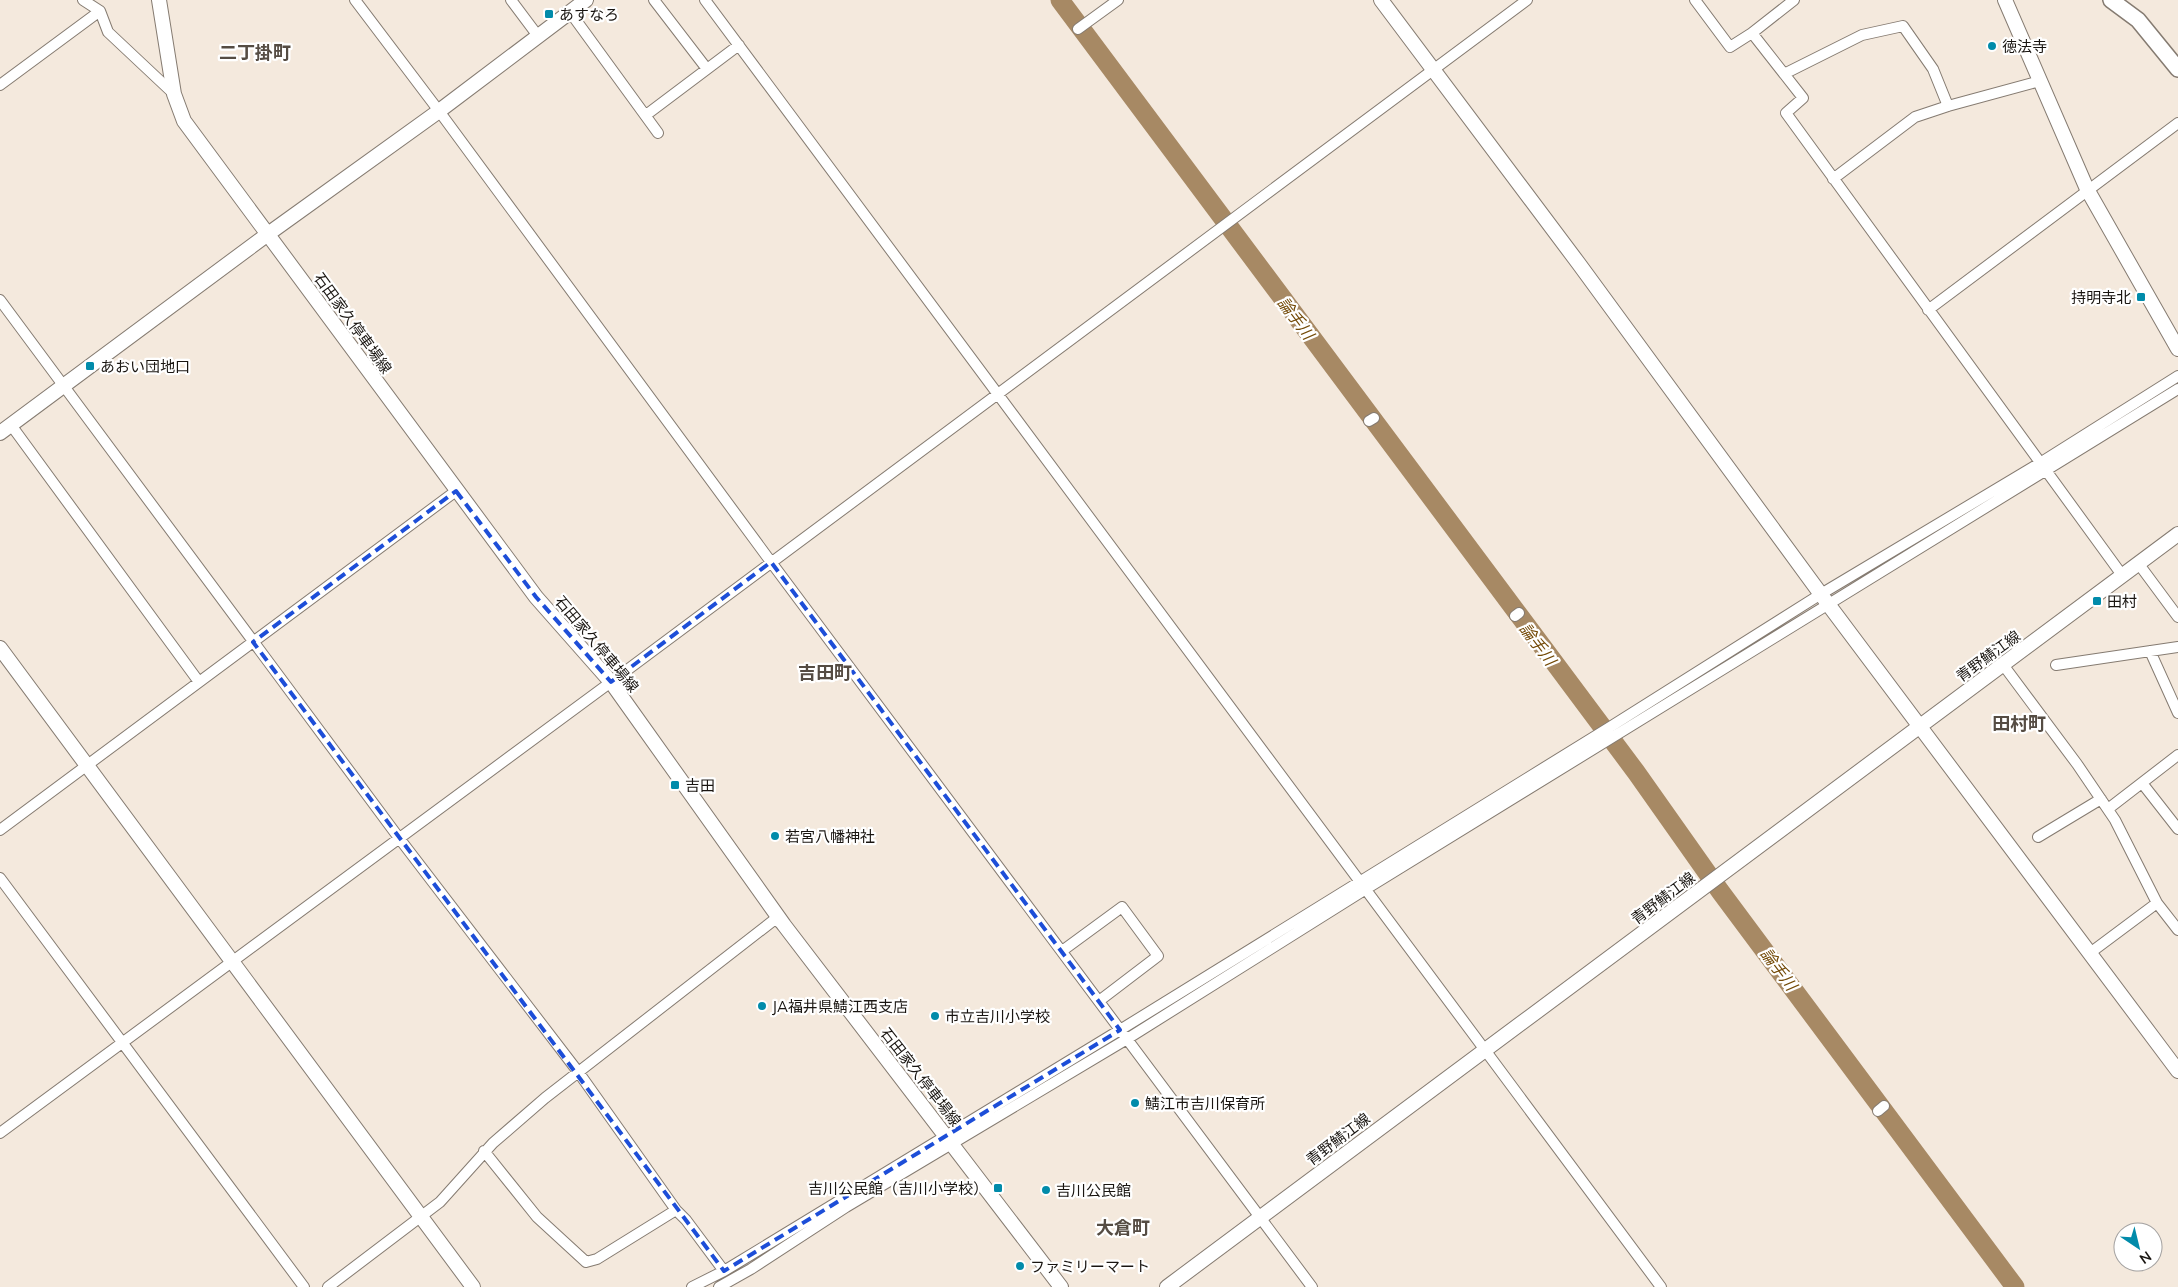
<svg xmlns="http://www.w3.org/2000/svg" width="2178" height="1287" font-family="Mulish,'Noto Sans JP',sans-serif">
<style>
.lines{fill:none;stroke-linecap:round;stroke-linejoin:round}
.river{stroke:#a78964;stroke-width:19}
.street-casing{stroke:#857b71;stroke-width:12}
.secondary-casing{stroke:#857b71;stroke-width:16}
.primary-casing{stroke:#857b71;stroke-width:18}
.street{stroke:#fff;stroke-width:10}
.secondary{stroke:#fff;stroke-width:14}
.primary{stroke:#fff;stroke-width:15}
.marked{fill:none;stroke:#1d4ed8;stroke-width:4;stroke-dasharray:10 6;stroke-linejoin:round}
.poi-dot{fill:#018baa;stroke:#fff;stroke-width:2}
.labels{text-anchor:middle;dominant-baseline:central;stroke-width:4.5;stroke-linejoin:round;paint-order:stroke}
.poi-label{font-size:15px;fill:#191511;stroke:#fff;text-anchor:start}
.street-label{font-size:15px;fill:#191511;stroke:#fff}
.water-label{font-size:16px;font-style:italic;fill:#734906;stroke:#fff}
.quarter-label{font-size:18px;font-weight:bold;fill:#554c43;stroke:#fff}
</style>
<rect width="100%" height="100%" fill="#f4e9dd"/>
<g class="lines">
<path class="river" d="M1060,0L1636,772L1720,891L2015,1287"/>
<g class="street-casing">
<path id="street" d="M83,0L100,11L108,32L174,94
M355,0L439,111L771,562L1312,1287
M511,0L538,36
M654,0L707,69
M705,0L1661,1287
M1695,0L1730,47L1752,33L1794,0
M570,12L658,133
M1078,29L1118,0
M1752,33L1803,98L1786,113L2122,575
M1784,74L1862,35L1903,26L1933,69L1948,106
M0,85L100,11
M646,115L739,45
M1833,179L1915,117L1948,106L2040,81
M0,300L399,838L579,1073L676,1210L686,1220L724,1271
M1928,310L2178,123
M1369,421L1374,418
M11,425L199,682
M2138,563L2178,617
M1515,616L1519,613
M2150,651L2178,713
M2056,665L2178,647
M2004,666L2077,764L2115,820L2157,903L2178,930
M2142,783L2178,829
M2108,809L2178,755
M0,830L456,491
M2038,837L2101,799
M0,878L304,1287
M1062,951L1122,907L1158,956L1099,1001
M2090,953L2157,903
M1878,1111L1884,1106
M0,1133L611,682L1527,0
M484,1151L537,1217L586,1262L597,1259L676,1210
M328,1287L440,1202L493,1143L545,1098L774,920L783,924
M692,1287L724,1271L1120,1030L1610,727L1821,594L2040,463L2178,376
M719,1287L751,1269L846,1207L1127,1039L1366,889L2178,389"/>
</g>
<g class="secondary-casing">
<path id="secondary" d="M159,0L174,94L184,121L536,597L611,682L784,925L1061,1287
M1381,0L1579,264L1828,604L2178,1071
M2005,0L2087,189L2178,349
M0,433L268,234L439,111L586,0
M0,648L473,1287
M1167,1287L2178,534"/>
</g>
<g class="primary-casing">
<path id="primary" d="M2111,0L2138,20L2178,69"/>
</g>
<use href="#street" class="street"/>
<use href="#secondary" class="secondary"/>
<use href="#primary" class="primary"/>
</g>
<path class="marked" d="M456,491L536,597L611,682L771,562L1120,1030L724,1271L253,642Z"/>
<g class="poi-dot">
<rect x="544" y="9" width="10" height="10" rx="2.5"/>
<circle cx="1992" cy="46" r="5"/>
<rect x="2136" y="292" width="10" height="10" rx="2.5"/>
<rect x="85" y="361" width="10" height="10" rx="2.5"/>
<rect x="2092" y="596" width="10" height="10" rx="2.5"/>
<rect x="670" y="780" width="10" height="10" rx="2.5"/>
<circle cx="775" cy="836" r="5"/>
<circle cx="762" cy="1006" r="5"/>
<circle cx="935" cy="1016" r="5"/>
<circle cx="1135" cy="1103" r="5"/>
<rect x="993" y="1183" width="10" height="10" rx="2.5"/>
<circle cx="1046" cy="1190" r="5"/>
<circle cx="1020" cy="1266" r="5"/>
</g>
<g class="labels">
<g class="poi-label">
<text x="559" y="14">あすなろ</text>
<text x="2002" y="46">徳法寺</text>
<text x="2131" y="297" text-anchor="end">持明寺北</text>
<text x="100" y="366">あおい団地口</text>
<text x="2107" y="601">田村</text>
<text x="685" y="785">吉田</text>
<text x="785" y="836">若宮八幡神社</text>
<text x="772" y="1006">JA福井県鯖江西支店</text>
<text x="945" y="1016">市立吉川小学校</text>
<text x="1145" y="1103">鯖江市吉川保育所</text>
<text x="988" y="1188" text-anchor="end">吉川公民館（吉川小学校）</text>
<text x="1056" y="1190">吉川公民館</text>
<text x="1030" y="1266">ファミリーマート</text>
</g>
<g class="street-label">
<text transform="translate(353 323) rotate(54)">石田家久停車場線</text>
<text transform="translate(597 644) rotate(50)">石田家久停車場線</text>
<text transform="translate(1988 656) rotate(-36)">青野鯖江線</text>
<text transform="translate(1663 898) rotate(-37)">青野鯖江線</text>
<text transform="translate(921 1077) rotate(52)">石田家久停車場線</text>
<text transform="translate(1338 1139) rotate(-37)">青野鯖江線</text>
</g>
<g class="water-label">
<text transform="translate(1296 318) rotate(53)">論手川</text>
<text transform="translate(1538 644) rotate(53)">論手川</text>
<text transform="translate(1779 969) rotate(53)">論手川</text>
</g>
<g class="quarter-label">
<text x="255" y="52">二丁掛町</text>
<text x="825" y="672">吉田町</text>
<text x="2019" y="723">田村町</text>
<text x="1123" y="1227">大倉町</text>
</g>
</g>
<g transform="translate(2138 1247) rotate(145)"><circle r="24" fill="#ffffff" stroke="#a3a1a0"/>
<path d="M0-4L9 19L0 12L-9 19Z" fill="#018baa"/>
<text y="-8" font-size="14" font-weight="bold" text-anchor="middle" fill="#191511">N</text>
</g>
</svg>
